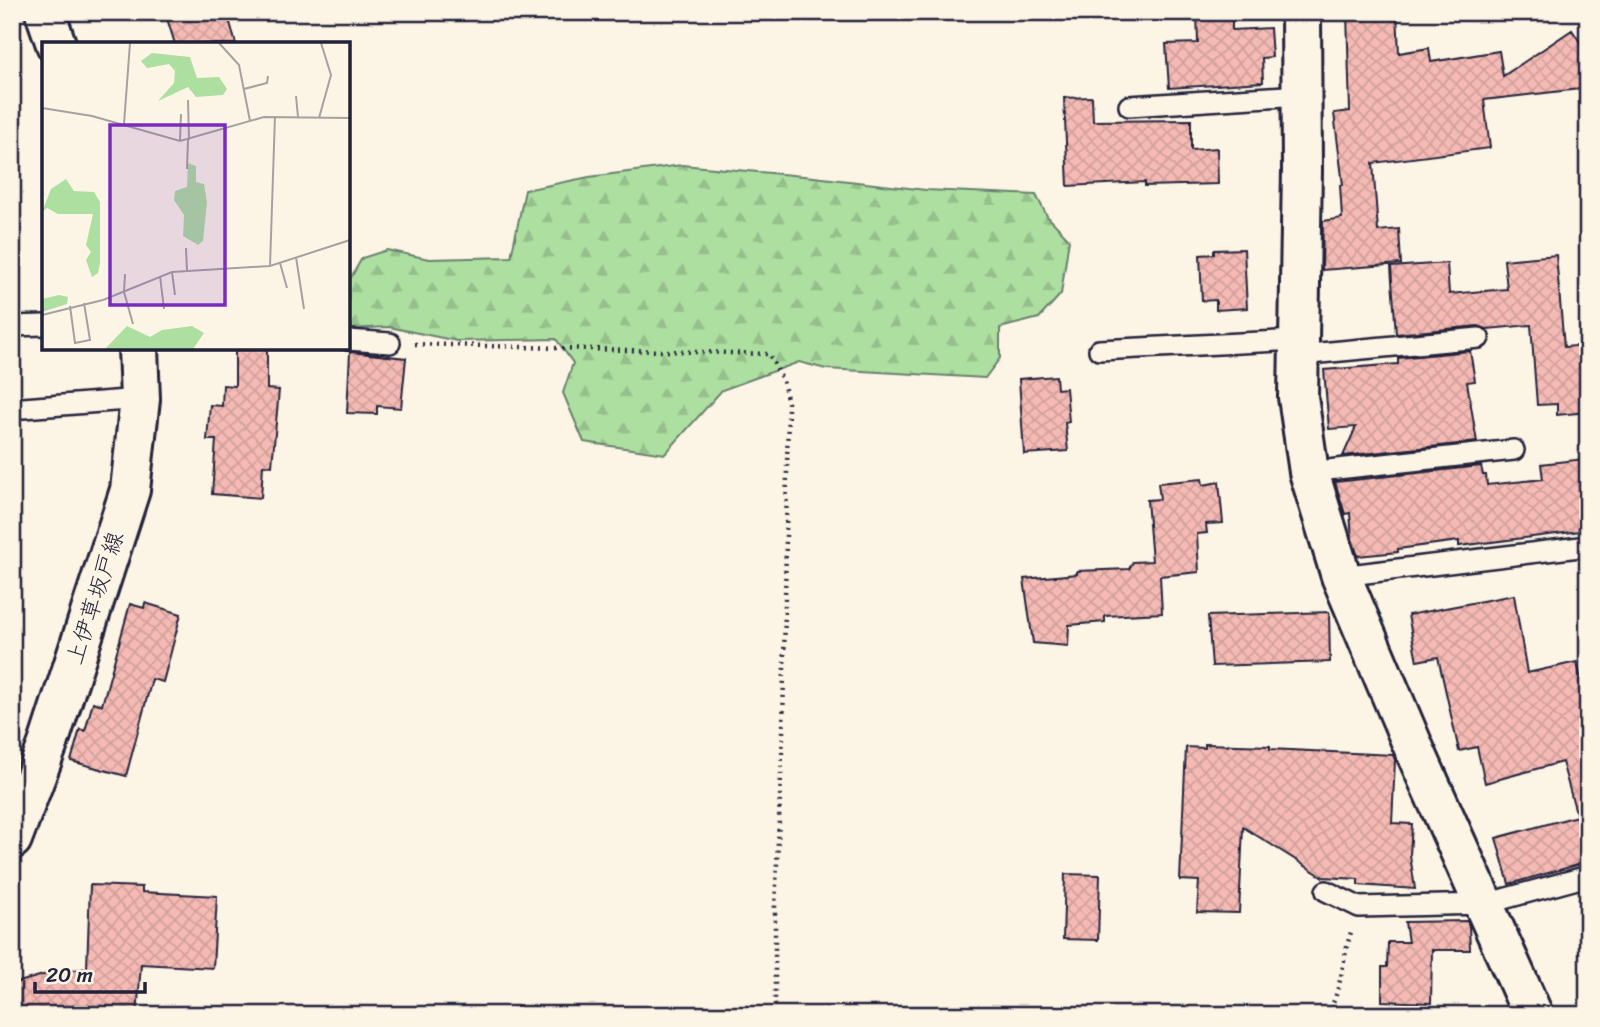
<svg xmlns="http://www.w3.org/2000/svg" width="1600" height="1027" font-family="Sriracha,'Klee One',sans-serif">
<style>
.forest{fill:url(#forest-firs);stroke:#68806e;stroke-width:2}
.building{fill:url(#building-cross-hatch);stroke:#22223b;stroke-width:2}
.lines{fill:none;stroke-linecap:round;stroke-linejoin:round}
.service-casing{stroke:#22223b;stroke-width:24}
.minor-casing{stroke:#22223b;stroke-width:44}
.secondary-casing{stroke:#22223b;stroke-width:44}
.path{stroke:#22223b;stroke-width:4.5;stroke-dasharray:2 5;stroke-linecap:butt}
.service{stroke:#fcf5e5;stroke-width:19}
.minor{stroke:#fcf5e5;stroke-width:38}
.secondary{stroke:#fcf5e5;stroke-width:38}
.labels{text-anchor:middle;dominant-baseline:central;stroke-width:7;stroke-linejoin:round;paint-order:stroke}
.street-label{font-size:23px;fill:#22223b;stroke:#fcf5e5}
.inset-road{fill:none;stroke:#a5a1a1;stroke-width:2}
.view{fill:#7b2cbf;fill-opacity:0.15;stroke:#7b2cbf;stroke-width:3.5}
.inset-edge{fill:none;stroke:#22223b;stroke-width:3.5}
</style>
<defs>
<pattern id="forest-firs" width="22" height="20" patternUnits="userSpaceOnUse" patternTransform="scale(1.75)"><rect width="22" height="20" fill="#addfa0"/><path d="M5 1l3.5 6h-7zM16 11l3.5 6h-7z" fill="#95bf8b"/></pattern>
<pattern id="building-cross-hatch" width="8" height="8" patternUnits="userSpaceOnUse" patternTransform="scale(1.75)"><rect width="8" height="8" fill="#f5bab4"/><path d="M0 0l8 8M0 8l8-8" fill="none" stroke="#d2a09c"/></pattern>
</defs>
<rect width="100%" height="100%" fill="#fcf5e5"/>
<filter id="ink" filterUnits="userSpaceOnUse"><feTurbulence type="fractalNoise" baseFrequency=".0143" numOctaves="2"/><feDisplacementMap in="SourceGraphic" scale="14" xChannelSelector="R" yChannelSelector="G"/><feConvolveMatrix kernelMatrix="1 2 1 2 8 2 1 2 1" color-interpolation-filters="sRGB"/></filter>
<g filter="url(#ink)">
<path class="forest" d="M682,165L814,177L926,190L1036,195L1047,216L1069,239L1061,294L1039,318L1000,328V358L985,378L826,369L799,362L722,390L665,454L584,442L563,393L573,363L556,339L457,341L389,327L348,329L349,281L362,258L387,250L429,259L511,257L525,190L589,177Z"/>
<path class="building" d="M165,12H227L236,44H175Z
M1197,12H1232V30L1270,28L1272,57L1262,58L1263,82L1169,88L1166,44L1198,43Z
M1397,12L1399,53L1429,48L1431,62L1499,51L1503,76L1572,30L1588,54V88L1484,100L1490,148L1373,163L1378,231L1399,229L1401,264L1322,270L1323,221L1342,218L1340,185H1343L1334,113L1350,111L1347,14Z
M1092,97L1093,121L1191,120V150L1217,148L1218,184L1145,186V182L1068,186L1064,98Z
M1244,249L1247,308L1216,310V300L1202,301L1200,255L1214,254V250Z
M1556,255L1564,347L1588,345V412L1557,415V404L1537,405L1531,325L1487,329L1478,326L1396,334L1391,267L1447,263L1449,294L1507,289L1504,260Z
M235,348H267V389L279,390L272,466L263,465L261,498L212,494L216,440H207L210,405L222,406L223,385L235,386Z
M1470,351L1475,381L1467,382L1477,442L1343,456L1356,427L1329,429L1324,370L1398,364V358Z
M350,352L406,358L401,408L377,406V414L347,413Z
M1056,376L1057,389L1066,388L1069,422L1065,423L1068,451L1024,454L1019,379Z
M1584,459L1588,530L1459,546V541L1398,549V552L1358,556L1352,539L1350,513L1345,514L1335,482L1481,466L1483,475H1486L1487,485L1543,479L1541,464Z
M1202,479L1203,485L1219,482L1223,523L1206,524L1207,533L1197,534L1199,572L1160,576L1162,613L1105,616V622L1069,625L1068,646L1033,643L1024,579L1077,574V571L1129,569L1133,562L1152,561L1147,500L1160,499L1158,483Z
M1514,595L1527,673L1577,662L1588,711V862L1509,884L1496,838L1577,816L1562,762L1485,783L1477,747L1459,751L1438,657L1417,661L1408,615Z
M145,603L181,614L163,682L152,679L126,776L71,761L80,729L85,731L93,702L102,705L130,604L144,608Z
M1329,612L1330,662L1212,666L1208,616Z
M1205,744L1270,746V749L1393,755L1395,760L1392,823L1412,824L1410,855L1415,889L1358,885V879L1323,877L1243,827L1239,913L1197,912L1199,881L1180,880L1186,747L1205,748Z
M1065,874L1100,875L1098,940L1063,939Z
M90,885L142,887V892L217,896L213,968L141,964L137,1015H20L12,984L43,975L87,968Z
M1467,921L1469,926L1470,950H1432L1431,1003L1382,1001V967H1387L1388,942H1408L1405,922Z"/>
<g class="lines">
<g class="service-casing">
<path id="service" d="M1129,106L1301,95
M12,326L44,325
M348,340L390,343
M1099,350L1299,340
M1299,355L1479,338
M12,407L23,408L140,399
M1309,472L1514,450
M1341,576L1588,546
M1326,891L1359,907L1485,904L1588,876"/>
</g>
<g class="minor-casing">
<path id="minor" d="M1301,12L1302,170L1298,397L1309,472L1341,576L1416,753L1533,1015"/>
</g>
<g class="secondary-casing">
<path id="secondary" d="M45,12L56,44
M12,839L48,744L130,490L140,399L138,348"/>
</g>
<path class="path" d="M415,344L769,354L783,381L788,403L783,732L775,907V1015
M1327,1015C1342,990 1342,960 1351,932"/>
<use href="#service" class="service"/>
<use href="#minor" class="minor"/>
<use href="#secondary" class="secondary"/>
</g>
</g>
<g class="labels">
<g class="street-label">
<text transform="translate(95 598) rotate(-72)">上伊草坂戸線</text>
</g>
</g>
<g transform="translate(42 42)">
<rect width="308" height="308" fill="#fcf5e5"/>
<path d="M110,11L148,15L155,36L177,35L185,47L181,53L154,55L146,45L116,59L132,41L133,29L127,22L105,26L99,19ZM146,121L154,124V140L162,142L165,160L161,199L156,203L141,194L142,173L132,158L133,149L145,145ZM24,137L32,149L52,150L58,160V221L56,231L50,235L44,218L49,210L44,203L51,172H16L5,166L0,170L9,147ZM17,253L26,255L25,262L0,270V257ZM85,284L108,295L120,288L150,284L162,291L151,307H63Z" fill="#addfa0"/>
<path class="inset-road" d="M177,1L197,23L208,79M202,47L225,41L226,34M254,54L256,75M146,58L147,98M0,66L50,74L138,99L222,75L308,76M277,76L289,33L279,1M82,82L88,1M138,99L139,72M145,127L146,98M144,206L145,229M254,215L262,267M238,221L245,246M228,224L233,74M130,230L133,253M83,232L82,250L91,282M118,234L122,267M28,264L33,301L48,298L42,261M0,273L61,258L130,230L228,224L308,198"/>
<path class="view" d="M68,83H183V263H68Z"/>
<rect width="308" height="308" class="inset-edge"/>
</g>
<rect width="1600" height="1027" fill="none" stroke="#fcf5e5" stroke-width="42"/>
<rect x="21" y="21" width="1558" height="985" fill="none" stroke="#22223b" stroke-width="2.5" filter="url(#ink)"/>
<path d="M35 982v10h110v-10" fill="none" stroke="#22223b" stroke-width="3.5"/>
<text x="46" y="982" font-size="21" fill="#22223b" stroke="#fcf5e5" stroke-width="5" paint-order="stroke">20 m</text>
</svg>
